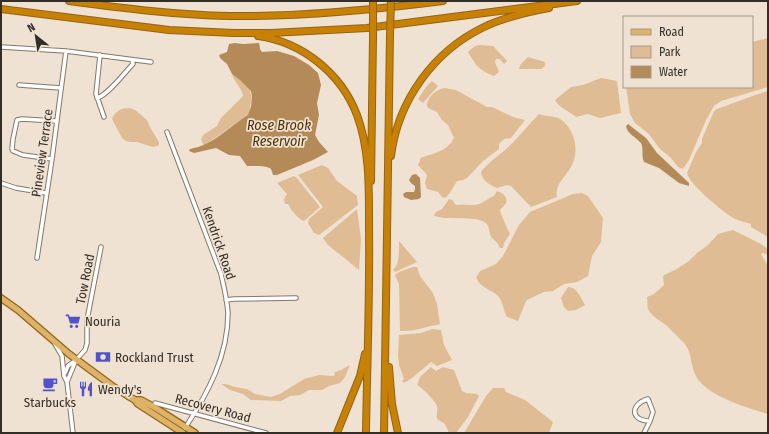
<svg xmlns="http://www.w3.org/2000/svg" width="769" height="434" font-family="'Fira Sans Condensed',sans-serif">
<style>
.green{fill:#dfbc93}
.water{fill:#b38a58}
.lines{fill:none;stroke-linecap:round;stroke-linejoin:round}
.minor-casing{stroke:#847769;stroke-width:5.5}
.primary-casing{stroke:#946412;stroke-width:8}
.motorway-casing{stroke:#946412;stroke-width:8}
.minor{stroke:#fff;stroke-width:3.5}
.primary{stroke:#ddb36a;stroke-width:5.5}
.motorway{stroke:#c78106;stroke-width:6}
.motorway-bridge-casing{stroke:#946412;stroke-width:8;stroke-linecap:butt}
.motorway-bridge{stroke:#c78106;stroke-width:6}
.labels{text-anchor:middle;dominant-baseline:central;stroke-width:3.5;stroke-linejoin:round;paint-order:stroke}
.street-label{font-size:13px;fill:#342e28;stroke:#f0e2d2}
.poi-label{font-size:13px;fill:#342e28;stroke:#f0e2d2;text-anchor:start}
.water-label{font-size:14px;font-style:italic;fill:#4c3005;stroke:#f0e2d2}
</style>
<rect width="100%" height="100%" fill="#f0e2d2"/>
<path class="green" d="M768,38V87L721,101L714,106L706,120L689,160L683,169L678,167L671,158L660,149L649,134L635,123L630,114L626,87H752V42Z
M479,45L493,46L507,61L504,64L500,59H496L495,62L499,72L494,76C479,70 476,66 468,52L475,46Z
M528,57L545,62V66L541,69H519L520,65Z
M232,74C242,81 254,88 251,101C250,106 251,109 249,114L221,134L204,145L201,140L203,135L217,126L221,118L243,96C242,88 234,82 232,74Z
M601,78L617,81L621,113L600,118L588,114L576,117C569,111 559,108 555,100L571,87L583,85Z
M432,81L438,86L423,103L422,102L418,99L426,87Z
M444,88L456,90L487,107H492L513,117L525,120L511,138L504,139L499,144V149L483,161L467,178L463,180L457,181L450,193L445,198L442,197L438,192L427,189L425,183L427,175L418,165L421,158C433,153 447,152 454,138L448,125L442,120L437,112L428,108L427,106C427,97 435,90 444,88Z
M768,91V237L751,227V224C744,222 736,220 730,216C720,209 690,185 687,173L696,152L702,143V139L714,111L717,109L758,94Z
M130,108L135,110L147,120L151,129L159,142V145L153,147L137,142H130L126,141L122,138L112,119C115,111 121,108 130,108Z
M539,114C545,117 553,115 560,119C574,128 580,150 572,165C567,176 554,184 557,197L531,207L511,186L507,185L497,188C490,185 482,181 481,172C487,164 496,157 504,151C517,140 527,126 539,114Z
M322,165L328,168L337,181L357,196L358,205L319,235L314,233L308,223L309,219L323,207L298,175Z
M294,176L296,177L320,207L304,221C298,219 291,210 288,204H285L284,199L287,194L277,183Z
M497,191C503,193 508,197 506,203C505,205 501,208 500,210C500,213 509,232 510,234L504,243L503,248H500C497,241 496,242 492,238C489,235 490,228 487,224C478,214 443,222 434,215L436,212L442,209L449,199L452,200L456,205C464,204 471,206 479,204C485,202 488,198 494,196Z
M582,193L588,196L603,218L601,242L592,256L588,276L577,282L564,284L553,291L544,292L529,299L526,301L518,321L507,317C503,311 504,303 498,296C491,289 482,289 476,278L480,271L496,264L503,256L519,225L530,212L573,194Z
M357,209L361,239L359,270L328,245L323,238Z
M733,230L761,244L768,249V255L763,253L761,254L768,266V414C748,408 703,395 695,374C690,363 692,352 684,343C678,337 672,331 666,325C662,322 650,315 648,309C647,306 648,301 647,297L654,294L664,285L663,277L664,275L675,270L689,261L697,253L708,245L718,234Z
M399,241L417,262L395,272L393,270C400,264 399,250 399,241Z
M413,267H417L420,276L433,293L437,304L440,324C436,326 432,325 427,327C416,330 411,331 400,331L399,284L395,275L399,272Z
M568,287C577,287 581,298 585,305L576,310L568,311L564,307L561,298Z
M432,329L441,330L444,345L452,360L437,366L431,362L412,378L404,383L402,381L404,379L399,365L398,355L399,335L421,333Z
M350,365L345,377L340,383L329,386L322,390H309L300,395L290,396L281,401L251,400L243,394L230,390L221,384H226L235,387L247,389L255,394L271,397L280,394L304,379L319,375L334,376L335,372L341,370Z
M431,367L436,371L443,367L454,370L462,391L466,393L477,394L479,396L468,417L456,433H449L445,424L437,419C436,415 438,411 437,406C436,402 422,387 417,385L420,377Z
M493,388H504L506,392L525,400L553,422L549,433H464L486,396Z"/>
<path class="water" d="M235,43L243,44L259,43L260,49L262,52L277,51L294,56L309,65L318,73L321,85L317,103L319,115L315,135L319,142L328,152L313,160L277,175H273C273,174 271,169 271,169C267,165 253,166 247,166L240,156L229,155L216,148L194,153L189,151L190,149C213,145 229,127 248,115L251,107L252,96L251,91L240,80L232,74L227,64L220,58L219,55L227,52L229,44Z
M628,124L646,138L657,153L689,183V186L679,183L659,168L644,162C641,156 644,149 641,143C636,137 627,134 626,126Z
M416,174L420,178L421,197L419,199L411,200L404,197L403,194L406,192H414L415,189V186L411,183L409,180L412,175Z"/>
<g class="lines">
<g class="minor-casing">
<path id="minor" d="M1,47L66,51L151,62
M100,55L96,94L104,117
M19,85L61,88
M97,98C108,95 124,73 133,64L132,60
M167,132L221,274C224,287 227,299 228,313C228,356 208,393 185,428
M52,159L23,155L13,151L12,149L13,139L17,120L22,119L56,121
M1,183L16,188L46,193
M37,258L52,159L66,51
M226,300L234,299L296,298
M55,344L62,356L64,376L67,382L73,433
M65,373L68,366L76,360
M67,382L76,360L85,350L87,343V320L101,247
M648,399L653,412L650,421C630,421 630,404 648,399Z
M155,403L266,433
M644,433L650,421"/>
</g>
<g class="primary-casing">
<path id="primary" d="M1,298L18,310L69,354L111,385L128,396L135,400H141L154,407L195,433
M135,400L138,404L183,433"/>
</g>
<g class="motorway-casing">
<path id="motorway" d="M69,1C122,8 175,15 229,16C301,17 372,10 443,1
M1,9L169,30L234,33H271L367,28L577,1
M258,36C302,42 341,73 357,115C370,150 369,190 369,227C370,295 367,364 366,433
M391,156C398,100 434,51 484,27C505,17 527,12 549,8
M371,181L373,37
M389,367L392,404L398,433
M337,433L360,376L365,354
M384,433L390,35"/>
</g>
<use href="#minor" class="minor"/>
<use href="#primary" class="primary"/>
<use href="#motorway" class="motorway"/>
<g class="motorway-bridge-casing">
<path id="motorway-bridge" d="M390,35L391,1
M373,37V1"/>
</g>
<use href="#motorway-bridge" class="motorway-bridge"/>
</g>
<defs>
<g id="supermarket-bare" transform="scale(1.2)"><path d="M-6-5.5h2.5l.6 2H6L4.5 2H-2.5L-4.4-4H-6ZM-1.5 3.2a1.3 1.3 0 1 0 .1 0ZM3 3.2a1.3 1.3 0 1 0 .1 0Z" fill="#5253ca" stroke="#f0e2d2" stroke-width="2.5" paint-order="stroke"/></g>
<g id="bank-bare" transform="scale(1.2)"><path d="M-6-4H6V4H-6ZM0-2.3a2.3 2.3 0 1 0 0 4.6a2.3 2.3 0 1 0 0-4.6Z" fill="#5253ca" stroke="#f0e2d2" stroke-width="2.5" paint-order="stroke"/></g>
<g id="cafe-bare" transform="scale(1.2)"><path d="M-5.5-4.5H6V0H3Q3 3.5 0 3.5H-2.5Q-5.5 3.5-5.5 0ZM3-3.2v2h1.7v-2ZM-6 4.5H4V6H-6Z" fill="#5253ca" stroke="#f0e2d2" stroke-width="2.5" paint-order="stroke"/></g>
<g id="restaurant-bare" transform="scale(1.2)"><path d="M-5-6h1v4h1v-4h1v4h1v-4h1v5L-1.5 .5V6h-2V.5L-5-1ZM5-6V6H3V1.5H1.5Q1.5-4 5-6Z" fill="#5253ca" stroke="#f0e2d2" stroke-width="2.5" paint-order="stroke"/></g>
</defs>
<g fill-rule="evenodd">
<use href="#supermarket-bare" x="73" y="321"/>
<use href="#bank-bare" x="103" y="357"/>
<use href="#cafe-bare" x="50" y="384"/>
<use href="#restaurant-bare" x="86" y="389"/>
</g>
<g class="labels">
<g class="street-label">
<text transform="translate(42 153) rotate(-82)">Pineview Terrace</text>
<text transform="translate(219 243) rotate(71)">Kendrick Road</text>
<text transform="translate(85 279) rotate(-79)">Tow Road</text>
<text transform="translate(213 408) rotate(15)">Recovery Road</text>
</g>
<g class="poi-label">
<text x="85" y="321">Nouria</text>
<text x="115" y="357">Rockland Trust</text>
<text x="98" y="389">Wendy's</text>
<text x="50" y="402" text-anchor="middle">Starbucks</text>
</g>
<g class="water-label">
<text x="279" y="125">Rose Brook<tspan x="279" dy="16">Reservoir</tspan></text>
</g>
</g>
<rect width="769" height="434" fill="none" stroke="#342e28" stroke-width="4"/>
<rect x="623" y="16" width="130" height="72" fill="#f0e2d2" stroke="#a59a8e"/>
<rect x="631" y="29" width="20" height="6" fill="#ddb36a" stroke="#a59a8e"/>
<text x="659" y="36" font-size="12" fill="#342e28">Road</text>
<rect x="631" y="46" width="20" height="12" fill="#dfbc93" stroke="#a59a8e"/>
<text x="659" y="56" font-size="12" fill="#342e28">Park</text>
<rect x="631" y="66" width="20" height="12" fill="#b38a58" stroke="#a59a8e"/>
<text x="659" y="76" font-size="12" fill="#342e28">Water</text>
<g transform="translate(36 36) rotate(330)" stroke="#f0e2d2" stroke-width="3" paint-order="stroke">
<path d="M0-3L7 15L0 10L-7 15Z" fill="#342e28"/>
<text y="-6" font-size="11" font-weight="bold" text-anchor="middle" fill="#342e28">N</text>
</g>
</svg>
